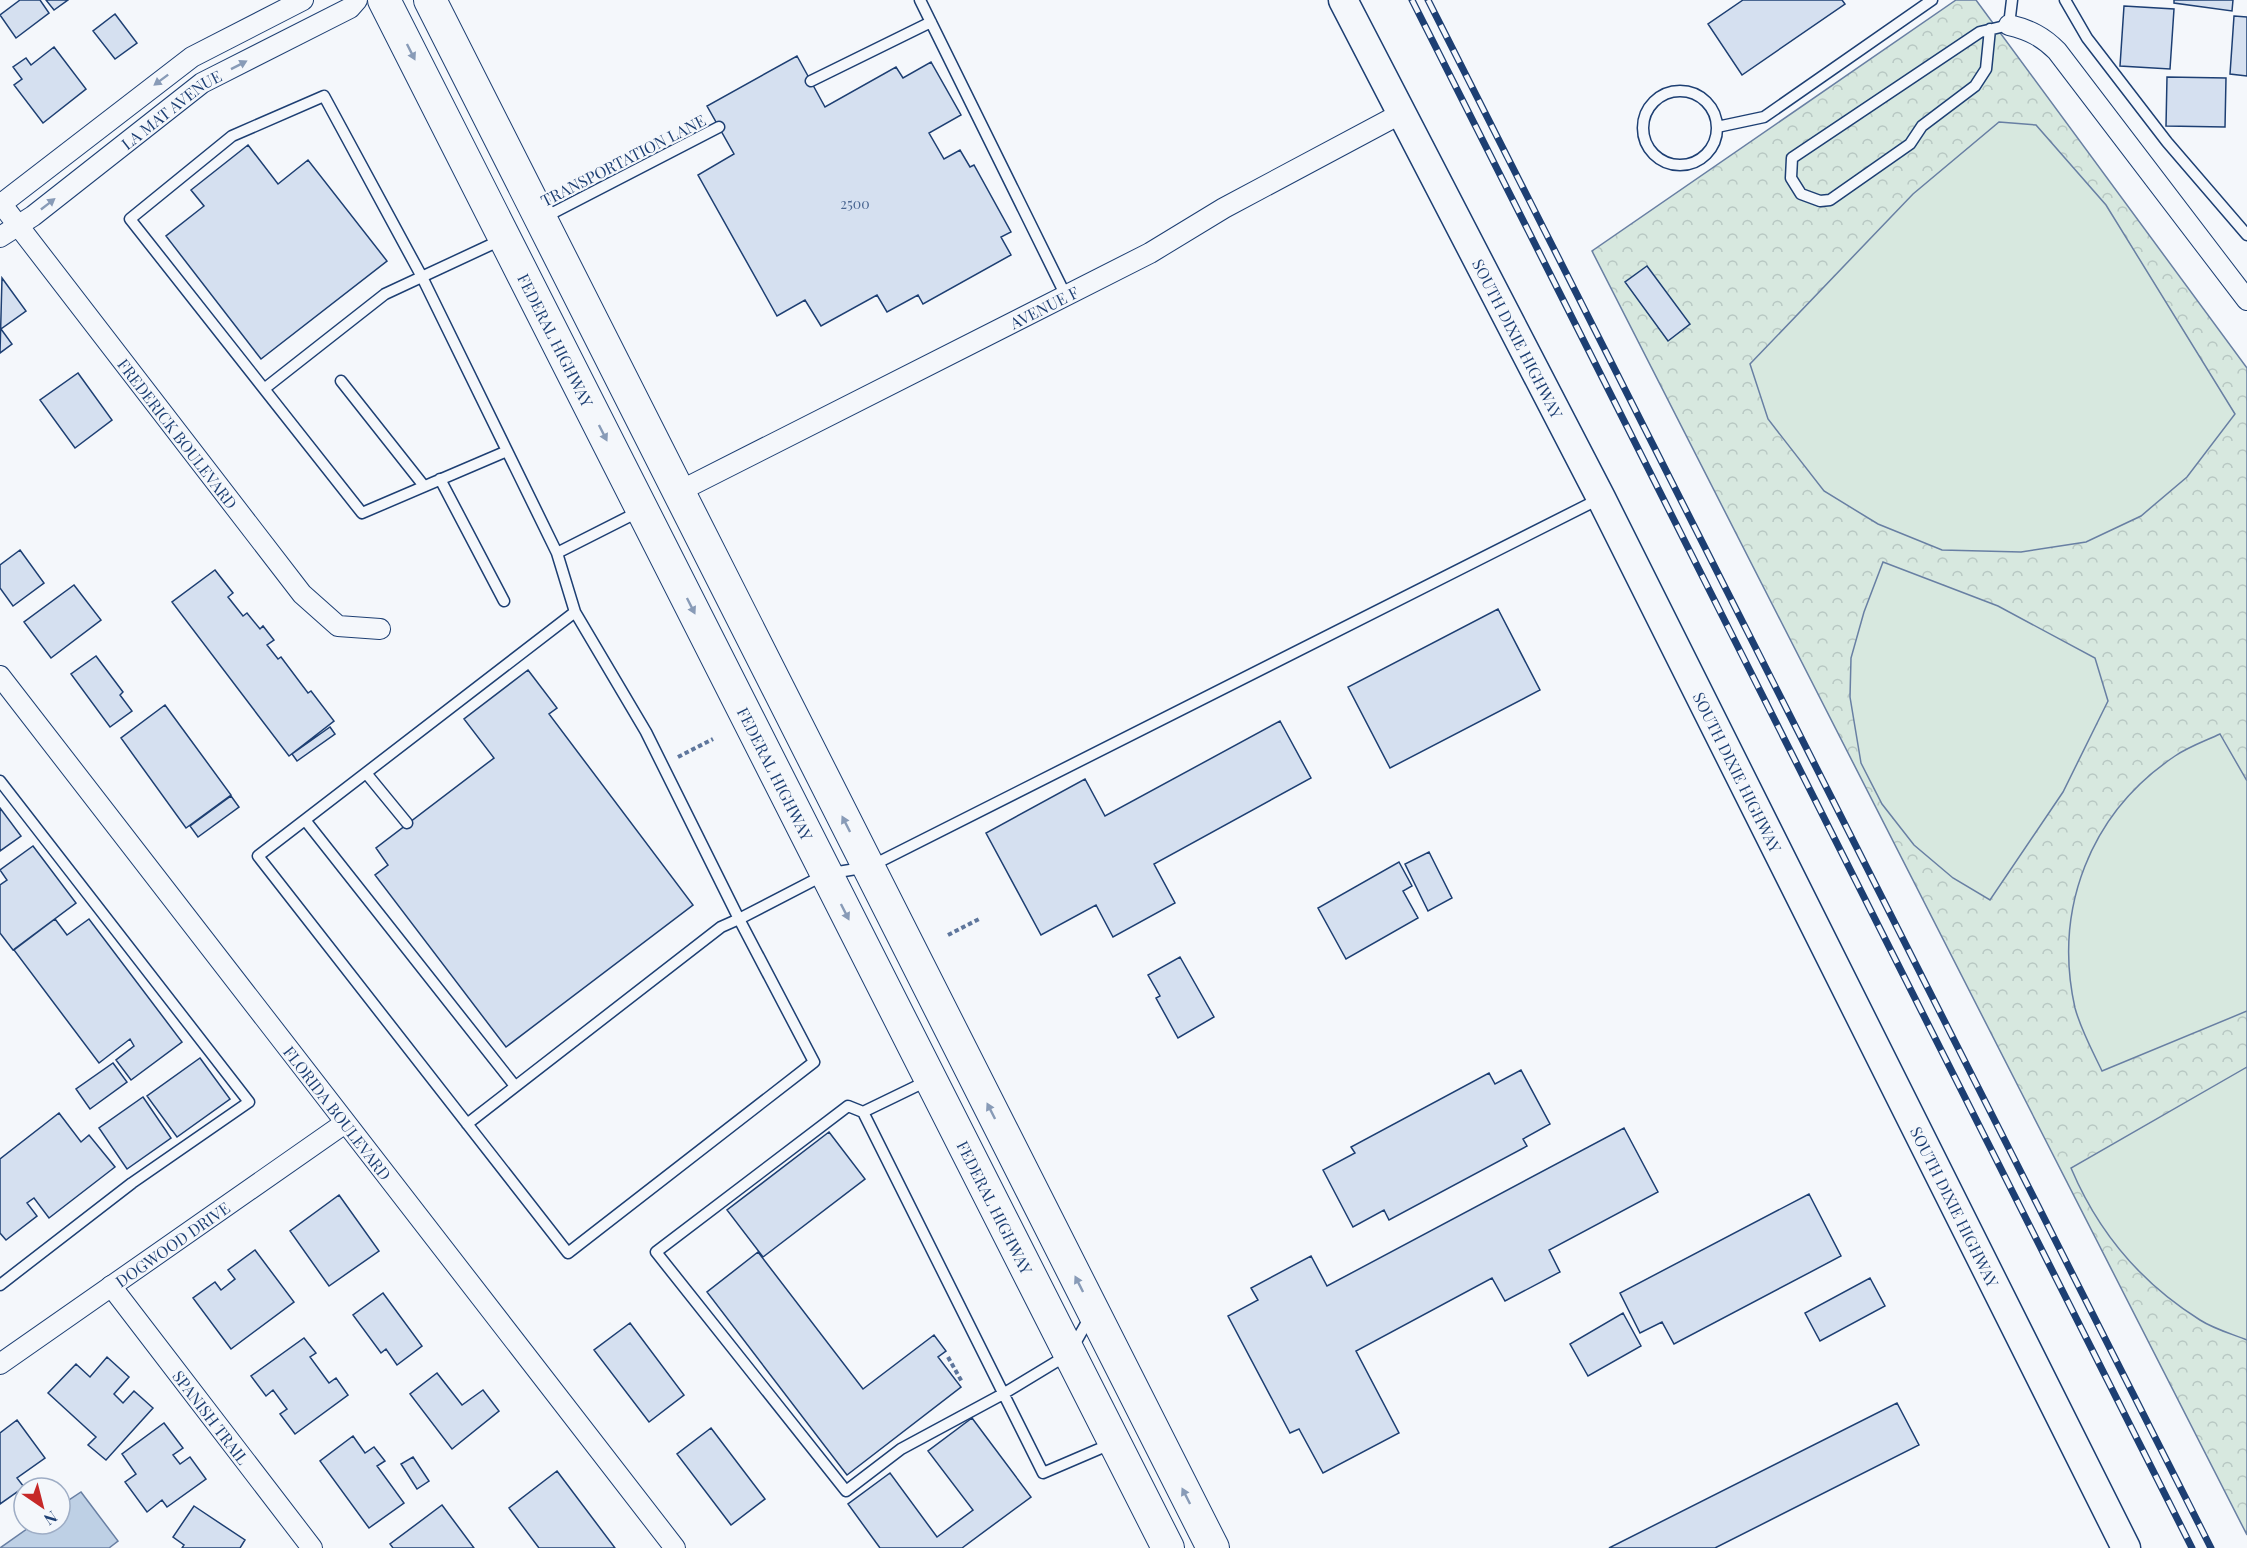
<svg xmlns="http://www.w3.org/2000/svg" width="2247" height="1548" font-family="'Playfair Display',serif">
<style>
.park{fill:url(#park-crowns);stroke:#687fa3;stroke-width:1.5}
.pitch{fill:#d7e8df;stroke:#687fa3;stroke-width:1.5}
.water{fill:#bed0e5;stroke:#687fa3;stroke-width:1.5}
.building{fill:#d5e0f0;stroke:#1d3f73;stroke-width:1.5}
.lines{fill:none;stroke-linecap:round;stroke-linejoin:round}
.lane-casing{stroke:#1d3f73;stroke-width:13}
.street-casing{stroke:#1d3f73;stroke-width:22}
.secondary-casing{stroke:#1d3f73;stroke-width:31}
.primary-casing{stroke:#1d3f73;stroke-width:34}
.path{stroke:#5e769c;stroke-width:4;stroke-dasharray:4.5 3;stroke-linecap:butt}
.lane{stroke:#f4f7fb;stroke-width:10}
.street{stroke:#f4f7fb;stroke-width:20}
.secondary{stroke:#f4f7fb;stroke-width:28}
.primary{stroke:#f4f7fb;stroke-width:32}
.rail-casing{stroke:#1d3f73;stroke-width:7}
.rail{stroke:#f4f7fb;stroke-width:4.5;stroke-dasharray:14;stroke-linecap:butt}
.oneway{fill:#889bb7}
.labels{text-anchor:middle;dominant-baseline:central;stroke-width:4.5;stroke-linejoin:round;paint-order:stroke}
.number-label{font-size:14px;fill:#4b6792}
.street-label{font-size:16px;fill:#1d3f73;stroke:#f4f7fb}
</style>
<defs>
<pattern id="park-crowns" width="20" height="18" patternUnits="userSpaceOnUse" patternTransform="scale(1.5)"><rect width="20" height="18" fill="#d7e8df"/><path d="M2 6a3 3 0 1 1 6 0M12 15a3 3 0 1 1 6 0" fill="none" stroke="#b8c8c3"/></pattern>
</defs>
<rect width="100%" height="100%" fill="#f4f7fb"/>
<path class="park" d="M1956,0H1976L2247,368V1535L1592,251Z"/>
<path class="pitch" d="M1999,122L2036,125L2106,205L2235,414L2187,477L2141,516L2086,542L2021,552L1942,550L1878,524L1824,491L1768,419L1750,364L1913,194Z
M1883,562L1998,606L2095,658L2108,701L2063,792L1990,900L1953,878L1914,845L1882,804L1861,763L1850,697L1851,658L1864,612Z
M2220,734L2247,781V1011L2102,1071C2092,1050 2081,1030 2075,1008C2053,909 2090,813 2175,756C2188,747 2205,741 2220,734Z
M2247,1067V1340C2232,1334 2214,1329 2200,1320C2141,1283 2098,1232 2071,1168Z"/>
<path class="water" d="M81,1492L118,1541L109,1548H0L34,1524H60V1506Z"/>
<path class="building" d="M20,0H40L49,13L16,38L0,15Z
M46,0H68L54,10Z
M1743,0H1842L1845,4L1742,75L1708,24Z
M2174,0H2233L2232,11L2174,3Z
M2124,6L2174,9L2170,69L2120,66Z
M115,14L137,43L115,59L93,31Z
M2234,16L2247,17V76L2230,74Z
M54,47L86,89L43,123L14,85L22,79L13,67L26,58L31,65Z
M797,56L825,107L896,67L903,78L931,62L961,115L929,133L944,159L960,150L970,167L974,165L1011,232L1001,237L1011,255L923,304L918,295L887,312L877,295L821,326L805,300L777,316L698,175L734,154L707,106Z
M2167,77L2226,78L2225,127L2166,126Z
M248,145L278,184L308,160L387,261L261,359L166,236L204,206L191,190Z
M1647,266L1690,324L1668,341L1625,282Z
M2,278L26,311L1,329L12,344L0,353Z
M78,373L112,420L75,448L40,400Z
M20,550L44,583L13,606L0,588V565Z
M215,570L233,593L228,597L243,616L247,613L260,629L263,626L274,640L267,645L278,659L281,657L308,693L311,691L334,721L289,756L172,602Z
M74,585L101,620L51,658L24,622Z
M1498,609L1540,690L1390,768L1348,687Z
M96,656L123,692L120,695L132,711L110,727L71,674Z
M528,670L557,708L549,714L693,905L506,1047L375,875L388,865L376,848L494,758L464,719Z
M165,705L231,795L186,828L121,738Z
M1280,721L1311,778L1154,864L1175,903L1113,937L1096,905L1041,935L986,833L1085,779L1105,816Z
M330,727L335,734L297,761L292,754Z
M231,796L239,807L198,837L190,826Z
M0,808L21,836L0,851Z
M33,846L76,903L13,950L0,933V885L7,880L0,870Z
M1429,852L1452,898L1428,911L1405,864Z
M1399,862L1412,886L1403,891L1418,918L1346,959L1318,908Z
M55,919L67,935L89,919L182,1042L131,1080L116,1060L134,1046L130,1039L99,1063L14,950Z
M1180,957L1214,1017L1178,1038L1156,998L1160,996L1148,975Z
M200,1058L230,1099L177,1137L147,1096Z
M113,1063L127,1082L90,1109L76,1089Z
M1521,1070L1550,1124L1523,1139L1527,1146L1389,1220L1384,1210L1353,1227L1323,1170L1355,1153L1351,1147L1489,1073L1495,1084Z
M143,1097L171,1138L127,1169L99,1128Z
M59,1113L81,1142L89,1135L115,1167L49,1218L34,1198L27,1203L37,1216L6,1240L0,1233V1159Z
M1624,1128L1658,1192L1549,1250L1560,1272L1505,1301L1492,1278L1356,1351L1399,1433L1323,1473L1299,1429L1290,1433L1228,1316L1258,1300L1251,1288L1311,1256L1327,1286Z
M829,1132L865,1179L763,1257L727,1210Z
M1809,1194L1841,1256L1674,1344L1662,1322L1640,1333L1620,1293Z
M339,1195L379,1251L329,1286L290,1231Z
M255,1250L294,1302L231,1349L193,1298L215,1282L221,1290L235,1279L228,1270Z
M758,1252L863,1389L934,1335L946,1351L938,1357L961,1387L847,1475L707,1292Z
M1870,1278L1885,1306L1820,1341L1805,1313Z
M383,1293L422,1346L397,1365L386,1349L381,1353L353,1315Z
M1623,1313L1641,1346L1588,1376L1570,1344Z
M630,1323L684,1395L649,1422L594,1350Z
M304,1338L316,1353L310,1357L329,1383L336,1378L348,1395L295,1434L280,1414L287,1409L273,1390L266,1396L251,1376Z
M107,1357L129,1377L114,1394L123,1403L134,1391L153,1408L106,1460L88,1445L96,1437L48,1393L76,1364L90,1377Z
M437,1373L462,1405L483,1390L499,1411L452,1449L410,1394Z
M1897,1403L1919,1445L1715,1548H1609Z
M972,1418L1031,1497L962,1548H880L848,1504L890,1473L937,1537L973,1510L928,1451Z
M17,1420L45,1458L17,1478L24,1487L0,1504V1433Z
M164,1423L183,1448L173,1455L180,1464L190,1457L206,1479L167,1507L162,1500L147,1512L125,1482L136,1474L122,1454Z
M711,1428L765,1499L731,1525L677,1454Z
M353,1436L365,1453L374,1447L385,1461L377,1466L404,1503L369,1528L320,1461Z
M413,1457L429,1481L417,1489L401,1464Z
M557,1471L615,1548H539L509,1508Z
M442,1505L474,1548H393L390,1544Z
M194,1506L245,1540L240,1548H182L184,1545L173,1537Z"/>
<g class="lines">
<g class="lane-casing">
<path id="lane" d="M920,0L1066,296
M2065,0L2087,38L2167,142L2247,235
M1990,29L1986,69L1975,86L1922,126L1910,144L1830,200L1820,201L1801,194L1791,178L1792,158L1980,32L2009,25L2012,0
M811,81L931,22
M1643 128a37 37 0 1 1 74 0a37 37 0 1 1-74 0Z
M1717,127L1764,117L1932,0
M543,218L719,127
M341,381L424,486
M264,389L385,294L501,240
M507,451L362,513L130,219L232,136L324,96L422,277L557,553L575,612
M440,479L504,601
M557,553L640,511
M366,773L407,823
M0,781L249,1102L132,1183L0,1285
M305,820L515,1086
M927,1081L863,1112L1043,1473L1113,1443
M863,1112L848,1106L656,1252L846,1491L901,1449L1003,1394L1069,1354L1091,1315
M467,1124L721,927L739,919L646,732L575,612L258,856L568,1253L814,1062L739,919L826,874L868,867L881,861L1601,498"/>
</g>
<g class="street-casing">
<g id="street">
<path d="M2009,25C2030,30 2043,37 2057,51L2247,300"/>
<path id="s1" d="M0,202L302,594L338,626L380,629"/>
<path d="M0,205L192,57L303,0"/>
<path id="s2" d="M0,237L33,216L202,83L350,8L357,0"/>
<path id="s3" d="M678,492L1150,253L1224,208L1402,113"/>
<path id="s4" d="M0,676L675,1548"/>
<path id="s5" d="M111,1286L312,1548"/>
<path id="s6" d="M0,1364L345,1123"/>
</g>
</g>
<g class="secondary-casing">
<g id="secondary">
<path id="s7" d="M1343,0L1601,498L2126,1548"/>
</g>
</g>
<g class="primary-casing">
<g id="primary">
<path id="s8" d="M384,0L1168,1548"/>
<path d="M430,0L1213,1548"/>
</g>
</g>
<path class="path" d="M678,757L713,739
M948,935L979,919
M948,1357L962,1382"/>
<use href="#lane" class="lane"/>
<use href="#street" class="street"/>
<use href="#secondary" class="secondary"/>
<use href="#primary" class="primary"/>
<g class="rail-casing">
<path id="rail" d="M1412,0L2192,1548
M1428,0L2211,1548"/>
</g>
<use href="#rail" class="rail"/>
</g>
<defs><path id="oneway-solid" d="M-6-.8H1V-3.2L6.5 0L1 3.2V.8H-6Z" transform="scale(1.5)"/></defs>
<g class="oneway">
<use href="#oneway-solid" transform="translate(411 52) rotate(63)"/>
<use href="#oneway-solid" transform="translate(239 65) rotate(-27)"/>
<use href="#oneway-solid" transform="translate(161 80) rotate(143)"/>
<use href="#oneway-solid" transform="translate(48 204) rotate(-38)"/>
<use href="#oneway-solid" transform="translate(603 433) rotate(63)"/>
<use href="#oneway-solid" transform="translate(691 606) rotate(63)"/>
<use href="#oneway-solid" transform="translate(846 824) rotate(-117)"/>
<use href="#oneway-solid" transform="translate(845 912) rotate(63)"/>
<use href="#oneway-solid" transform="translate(991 1111) rotate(-117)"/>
<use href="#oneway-solid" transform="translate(1079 1284) rotate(-117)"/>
<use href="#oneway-solid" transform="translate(1186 1496) rotate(-117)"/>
</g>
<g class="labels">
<g class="number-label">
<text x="855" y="203">2500</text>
</g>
<g class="street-label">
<text stroke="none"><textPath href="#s2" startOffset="214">LA MAT AVENUE</textPath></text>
<text transform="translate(623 160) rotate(-27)">TRANSPORTATION LANE</text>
<text stroke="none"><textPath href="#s3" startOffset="410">AVENUE F</textPath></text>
<text stroke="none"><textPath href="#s7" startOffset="381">SOUTH DIXIE HIGHWAY</textPath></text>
<text stroke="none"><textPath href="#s8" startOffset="381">FEDERAL HIGHWAY</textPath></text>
<text stroke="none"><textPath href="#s1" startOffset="292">FREDERICK BOULEVARD</textPath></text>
<text stroke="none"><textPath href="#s7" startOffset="867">SOUTH DIXIE HIGHWAY</textPath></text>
<text stroke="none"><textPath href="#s8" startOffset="867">FEDERAL HIGHWAY</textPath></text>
<text stroke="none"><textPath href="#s4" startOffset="552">FLORIDA BOULEVARD</textPath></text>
<text stroke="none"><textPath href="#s7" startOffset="1353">SOUTH DIXIE HIGHWAY</textPath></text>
<text stroke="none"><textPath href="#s8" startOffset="1353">FEDERAL HIGHWAY</textPath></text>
<text stroke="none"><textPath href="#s6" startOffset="210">DOGWOOD DRIVE</textPath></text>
<text stroke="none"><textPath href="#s5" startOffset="165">SPANISH TRAIL</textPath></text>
</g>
</g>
<g transform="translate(42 1506) rotate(145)"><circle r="28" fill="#f4f7fb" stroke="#9eadc5" stroke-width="1.5"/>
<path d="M0-4.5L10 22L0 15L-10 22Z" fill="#c62828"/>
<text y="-9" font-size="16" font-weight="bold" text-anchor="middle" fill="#1d3f73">N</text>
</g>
</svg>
